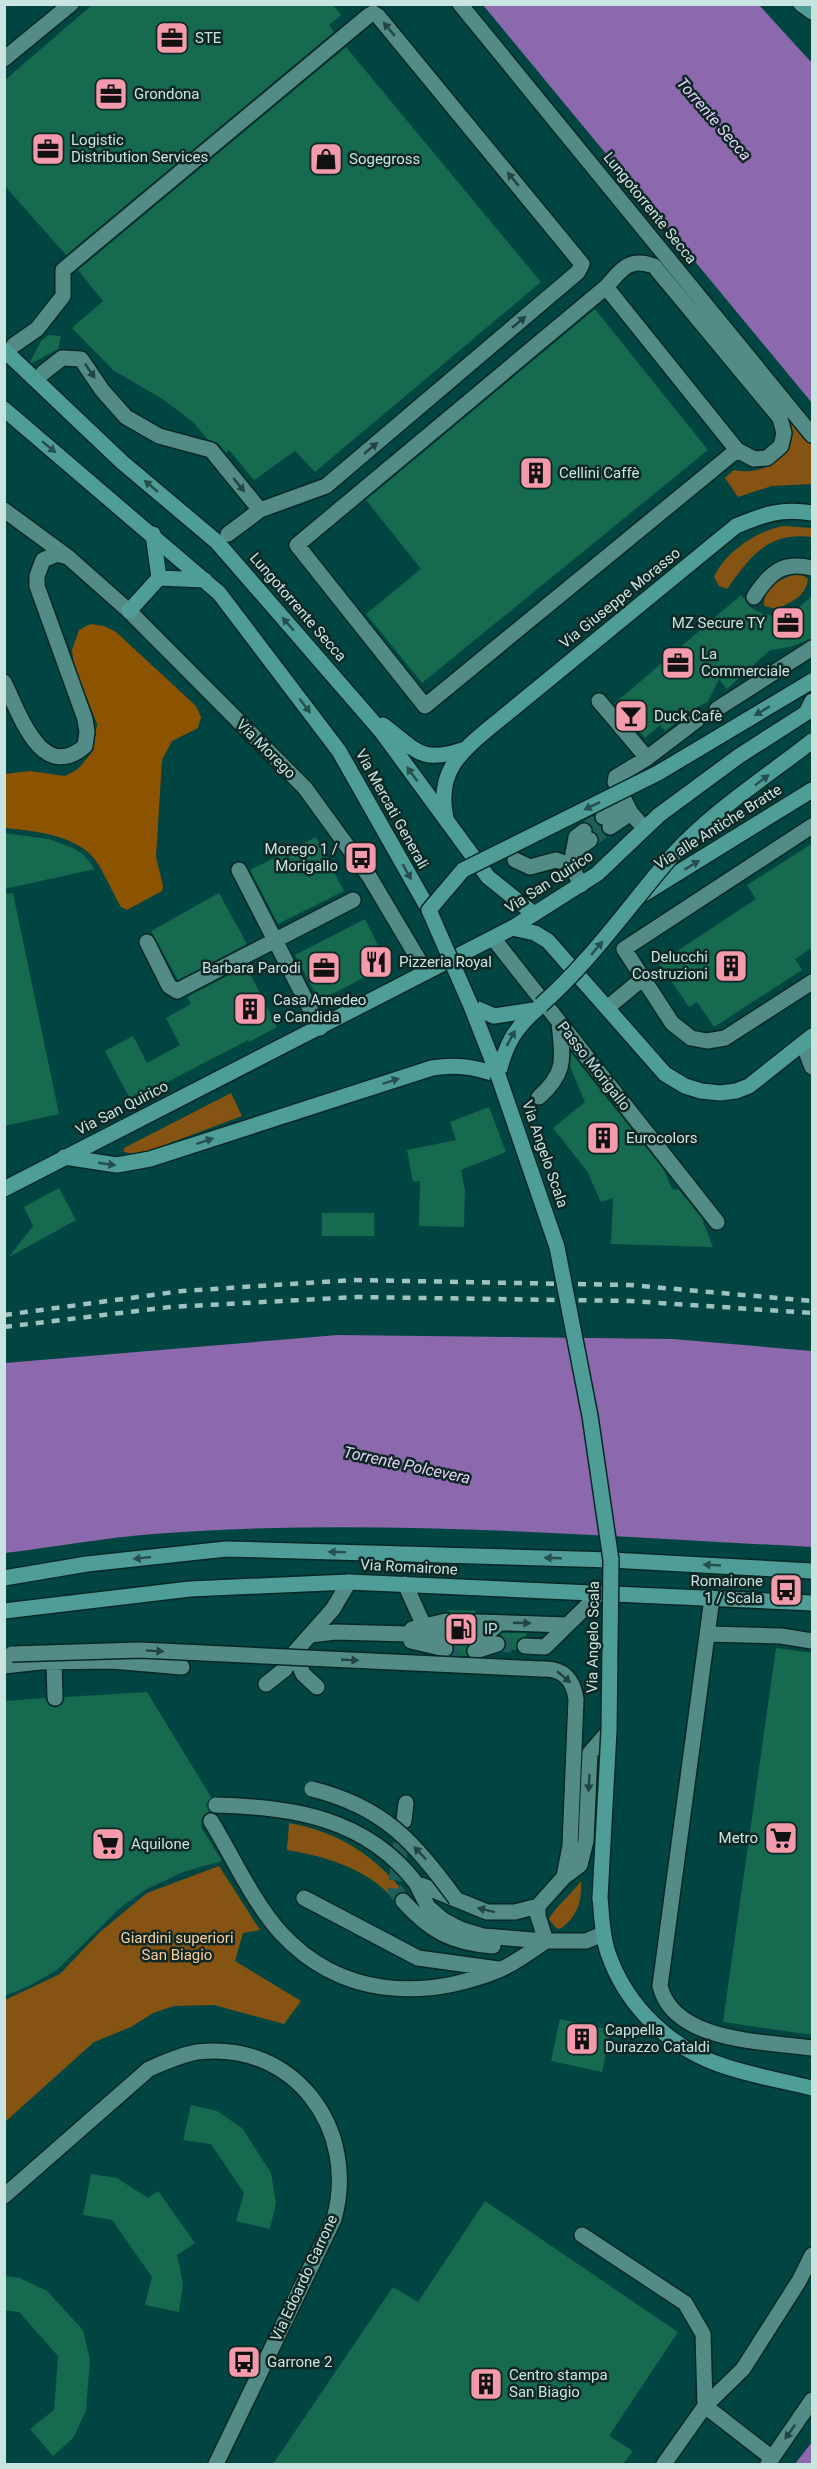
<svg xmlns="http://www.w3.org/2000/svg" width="817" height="2469" font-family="Roboto,sans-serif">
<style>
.green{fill:#865412}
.forest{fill:#8c5400}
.water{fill:#8c68ad}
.building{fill:#156a50}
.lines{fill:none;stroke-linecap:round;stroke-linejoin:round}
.minor-tunnel{stroke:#1e5d59;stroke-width:15;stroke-dasharray:15 8;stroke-linecap:butt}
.minor-casing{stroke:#082825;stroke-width:18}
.major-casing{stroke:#082825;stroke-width:18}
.minor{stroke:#538c86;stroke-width:15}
.major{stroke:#4e9d96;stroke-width:15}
.rail{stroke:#9ec3bf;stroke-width:4.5;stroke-dasharray:8 8;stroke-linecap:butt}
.minor-bridge-casing{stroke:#082825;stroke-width:18;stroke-linecap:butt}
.major-bridge-casing{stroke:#082825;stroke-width:18;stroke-linecap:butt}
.minor-bridge{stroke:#538c86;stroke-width:15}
.major-bridge{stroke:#4e9d96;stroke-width:15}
.oneway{fill:#234542}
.oneway2{fill:#25504d}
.labels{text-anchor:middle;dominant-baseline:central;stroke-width:5;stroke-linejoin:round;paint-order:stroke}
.poi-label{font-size:15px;fill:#c7e4e0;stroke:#0f2725;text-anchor:start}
.street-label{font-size:15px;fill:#c7e4e0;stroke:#0f2725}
.park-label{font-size:15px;fill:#fbcb99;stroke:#0f2725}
.water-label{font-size:16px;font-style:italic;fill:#e4d1f8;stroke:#0f2725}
</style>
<rect width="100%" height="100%" fill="#004541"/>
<path class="green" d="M790,417L812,445V484L772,486L738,497L725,478L734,470C770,477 796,453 790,417Z
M783,526L812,528V537C767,532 751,556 727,589L719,586L714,577C725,552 757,531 783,526Z
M801,574L808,579C805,598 792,601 777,609L764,606C763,587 784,575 801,574Z
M231,1093L242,1116L138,1155L124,1152V1148Z
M289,1823C342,1833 375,1856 408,1897L397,1905C376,1871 325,1856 287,1850Z
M219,1866L260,1930L243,1933L235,1961L301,2001L284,2024L214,2005L174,2006L153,2013L131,2027L94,2042L5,2122V2000L60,1974L100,1932L147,1893Z
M581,1881C582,1902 577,1917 560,1929L556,1928L549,1919C551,1912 575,1890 581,1881Z"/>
<path class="forest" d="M90,624L104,626L116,632L196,706L201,717L198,728L172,741L162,760L156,857L163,886L162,891L127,910L121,907C112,892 102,866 90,854C69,834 32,831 5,828V774L30,771L65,776L78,769L93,751L97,724L74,665L72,650L79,630Z"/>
<path class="water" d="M483,5H759L812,63V403Z
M338,1335L673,1339L812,1351V1547C593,1536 373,1517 153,1534C104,1538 54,1547 5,1553V1363Z
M812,2442V2464H795Z"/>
<path class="building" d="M93,4H332L341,15L329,25L334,32L66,255L4,185V81Z
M346,47L541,282L315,472L295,451L254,480L229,450L226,453L218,443L207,439L194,423L164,400L113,370L72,328L103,301L78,270Z
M595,309L708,450L422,683L366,614L421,569L366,500Z
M49,335L61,336L58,349L32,363L30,362L41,341Z
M741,595L750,607L763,614L774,616L795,611L813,595V638L790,647L770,650L727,689L719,679L708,702L699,706L665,731L660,725L645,738L615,703Z
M594,816L595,822L600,826L602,832L606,836L600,840L591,825L584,821Z
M4,833L49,839L73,848L84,855L95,869L4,889Z
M316,837L344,891L278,924L250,870Z
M813,843V947L795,959L802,970L714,1027L697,1002L689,1007L659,963L756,899L747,885Z
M13,893L59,1114L4,1126V894Z
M219,893L247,944L178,980L151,931Z
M365,919L388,965L319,1001L295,955Z
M246,966L277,1027L249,1042L248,1040L131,1101L105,1051L133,1036L147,1063L180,1045L166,1018L191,1004L187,997Z
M571,1053L664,1170L672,1189L679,1190L701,1217L713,1247L611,1244L613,1198L601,1202L587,1171L553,1128L585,1102L570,1066Z
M489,1107L506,1152L461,1170L465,1190L464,1227L419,1226L420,1181L413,1182L407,1150L456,1140L450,1122Z
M59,1188L76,1220L9,1257L33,1226L24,1207Z
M322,1213H374V1236H322Z
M447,1610L477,1611L469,1616L467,1621L470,1628L466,1635L470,1643L466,1648L467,1656L453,1655L454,1647L452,1642L456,1635L453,1628L456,1619Z
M503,1633H526V1636L517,1640L516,1650L505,1649L506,1641L500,1635Z
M776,1648L813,1653V2035L723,2022Z
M147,1692L211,1797L206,1804L209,1812L202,1817L201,1827L222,1861L183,1872L145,1890L120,1908L57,1970L29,1986L4,1996V1701L45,1698L50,1706L56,1708L63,1703L65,1697Z
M560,2019L611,2030L602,2072L551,2061Z
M191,2105L217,2111L242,2128L271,2173L276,2203L270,2229L236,2221L244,2193L211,2144L183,2140Z
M91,2174L117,2178L148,2198L158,2191L195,2243L177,2255L183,2284L179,2312L145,2305L152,2277L112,2220L83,2215Z
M485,2201L678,2332L609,2436L633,2451L623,2464H273L393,2287L418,2302Z
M4,2276L20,2278L47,2291L83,2330L90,2360L86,2411L73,2438L53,2456L30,2429L54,2410L58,2356L19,2312L4,2310Z"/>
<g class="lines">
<path class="minor-tunnel" d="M584,831L603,817
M590,840L610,827
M446,1621L477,1622
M446,1635L476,1636
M497,1644L525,1646
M445,1649L475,1651
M403,1901L395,1890L403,1824"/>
<g class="minor-casing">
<path id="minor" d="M460,4L812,435
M4,59L71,4
M606,287L737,450L425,706L297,545Z
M606,287C622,269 629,257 654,266L780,418L784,433L781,446L767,458L754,459L737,450
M14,345L37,329L63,296V270L368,16L373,13L378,16L582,264L578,272L326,486L260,510L228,534
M43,373L62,358L81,359L102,390L126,417L159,436L211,450L260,510
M4,510L68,557
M754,597C770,572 783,561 812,568
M4,682C19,712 41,784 85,746L87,732L85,719L37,586V576L43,560L57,554L68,557L129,611L305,788L369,876L426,972
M599,701L647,758
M717,709L812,648
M603,817L615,809L631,813
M812,826L624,949L672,1023L691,1038L707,1041L725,1038L812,982
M610,827L631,813
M644,828L631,813L615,782L616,777L647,758L697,720
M573,852L590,840
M515,860L530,867L556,860L571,865
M239,870L320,1028
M581,885L571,865L576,837L584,831
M493,938L717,1222
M147,942L169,986L177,991L353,900
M607,1008L642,979
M803,1044L812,1067
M539,1097C568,1071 562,1057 559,1022
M405,1584L424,1626
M712,1598L660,1986C674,2043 765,2041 812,2048
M477,1622L567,1625
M412,1629L446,1621
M708,1634L781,1636L812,1641
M310,1635L335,1632L446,1635
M476,1636H485L499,1623
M411,1641L445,1649
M525,1646L545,1647L599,1594
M475,1651L497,1644
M294,1653L303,1674L317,1687
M54,1662L55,1698
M4,1666L40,1662L112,1661L182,1667
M541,1669C562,1668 573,1678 576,1699L570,1846L564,1877
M266,1684L285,1669L294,1653L333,1609L349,1582
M211,1821C233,1857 253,1902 281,1933C340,1997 422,2001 499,1970C516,1963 531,1951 546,1941
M404,1821L406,1803
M416,1883L487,1912H515L538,1906L564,1877L580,1865L586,1841L590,1753L609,1731
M416,1883L428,1907L443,1920L460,1929L483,1936L546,1941H586L603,1934
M304,1898L418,1958L498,1969
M403,1901C430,1931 452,1943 493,1946
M538,1906V1916L546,1941
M4,2196L149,2069C165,2062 180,2055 197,2052C294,2040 359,2129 334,2219L216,2464
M582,2235L685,2303L703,2334L705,2406L664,2464
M772,2458L705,2406L743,2369L799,2281L812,2255
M768,2464L812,2400"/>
</g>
<g class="major-casing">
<path id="major" d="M801,4L812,12
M4,350L122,462L217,542L381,731L488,877L534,914
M4,409L219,593L339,751L429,910
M159,578L205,580
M129,611L159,578L153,534
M383,725C417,751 421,764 465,749
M446,818C436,772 460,752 493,725L736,526C765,514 781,508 812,513
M642,895L812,790
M512,928L535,933L548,941L665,1074L685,1086L701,1091L720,1093L736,1091L749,1086L812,1036
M471,1006L498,1075
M471,1006L494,1016L534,1010
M498,1075C506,1045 513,1030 537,1009
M64,1157L117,1165L150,1159L432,1068C456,1064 475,1067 498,1075
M4,1189L512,928L597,874L659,815L739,756L806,713L812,701
M4,1578L87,1564L226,1549L611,1560L812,1571
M4,1611L190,1589L349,1582L812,1603
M600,1898C602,1917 602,1936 608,1953C627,2008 672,2050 727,2067C755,2076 784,2081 812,2088"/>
</g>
<use href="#minor" class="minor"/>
<use href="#major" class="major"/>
<path class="rail" d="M4,1315L182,1291L352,1280L630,1285L812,1301
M4,1327L170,1307L357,1297L630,1301L812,1313"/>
<g class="minor-bridge-casing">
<path id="minor-bridge" d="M12,1654L140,1650L541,1669
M312,1789C384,1807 413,1841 456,1899
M216,1805C293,1807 366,1818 416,1883"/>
</g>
<g class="major-bridge-casing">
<path id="major-bridge" d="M541,1005C591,961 628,907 671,857C711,812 765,778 812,741
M471,1006L429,910L463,870L658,773L812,681
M498,1075L557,1247L590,1416L611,1560L609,1731L600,1898"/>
</g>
<use href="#minor-bridge" class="minor-bridge"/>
<use href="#major-bridge" class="major-bridge"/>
</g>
<defs><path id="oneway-solid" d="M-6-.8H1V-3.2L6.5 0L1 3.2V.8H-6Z" transform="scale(1.5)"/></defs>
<g class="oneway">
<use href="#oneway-solid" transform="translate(389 29) rotate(-130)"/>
<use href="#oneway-solid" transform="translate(513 179) rotate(-130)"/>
<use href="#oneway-solid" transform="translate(519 322) rotate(-40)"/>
<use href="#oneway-solid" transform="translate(90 371) rotate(56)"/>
<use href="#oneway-solid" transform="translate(371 448) rotate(-40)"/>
<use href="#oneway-solid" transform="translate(239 485) rotate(51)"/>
<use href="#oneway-solid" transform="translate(522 1623) rotate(2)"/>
<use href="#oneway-solid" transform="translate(155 1651) rotate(3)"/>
<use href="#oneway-solid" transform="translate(350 1660) rotate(3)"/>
<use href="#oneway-solid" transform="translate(564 1677) rotate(40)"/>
<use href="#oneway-solid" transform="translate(589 1783) rotate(93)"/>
<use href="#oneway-solid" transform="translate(420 1853) rotate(-134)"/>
<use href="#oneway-solid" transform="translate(486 1910) rotate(-166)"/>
<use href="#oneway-solid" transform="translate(790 2432) rotate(125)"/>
</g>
<g class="oneway2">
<use href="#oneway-solid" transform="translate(49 447) rotate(40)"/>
<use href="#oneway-solid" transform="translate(151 486) rotate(-140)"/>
<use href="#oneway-solid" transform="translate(288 624) rotate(-131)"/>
<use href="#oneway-solid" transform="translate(305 706) rotate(53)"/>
<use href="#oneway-solid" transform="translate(762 711) rotate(149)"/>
<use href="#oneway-solid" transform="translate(412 774) rotate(-126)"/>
<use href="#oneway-solid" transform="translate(762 780) rotate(-37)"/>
<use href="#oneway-solid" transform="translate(592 806) rotate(154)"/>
<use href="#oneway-solid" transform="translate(692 865) rotate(-31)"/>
<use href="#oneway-solid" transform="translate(407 872) rotate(61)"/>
<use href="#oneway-solid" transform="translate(597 948) rotate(-50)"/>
<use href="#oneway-solid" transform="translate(511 1038) rotate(-61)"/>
<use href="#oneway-solid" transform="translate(391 1081) rotate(-18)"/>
<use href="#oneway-solid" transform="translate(205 1141) rotate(-18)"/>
<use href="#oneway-solid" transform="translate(107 1164) rotate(8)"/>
<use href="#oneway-solid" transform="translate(337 1552) rotate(-179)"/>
<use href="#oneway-solid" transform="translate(142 1558) rotate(174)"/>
<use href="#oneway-solid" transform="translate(553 1558) rotate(-178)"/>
<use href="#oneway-solid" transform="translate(712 1565) rotate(-177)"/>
</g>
<defs>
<g id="office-square" transform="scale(1.725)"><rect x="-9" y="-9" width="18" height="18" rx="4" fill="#f39aab" stroke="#0f2725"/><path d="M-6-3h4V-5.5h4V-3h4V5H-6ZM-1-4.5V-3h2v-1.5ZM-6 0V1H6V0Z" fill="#111"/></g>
<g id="shop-square" transform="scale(1.725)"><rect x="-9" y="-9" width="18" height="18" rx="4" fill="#f39aab" stroke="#0f2725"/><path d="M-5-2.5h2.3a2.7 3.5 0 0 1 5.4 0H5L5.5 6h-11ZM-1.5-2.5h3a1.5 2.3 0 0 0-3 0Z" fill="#111"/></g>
<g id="building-square" transform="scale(1.725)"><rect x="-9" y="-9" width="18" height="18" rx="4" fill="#f39aab" stroke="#0f2725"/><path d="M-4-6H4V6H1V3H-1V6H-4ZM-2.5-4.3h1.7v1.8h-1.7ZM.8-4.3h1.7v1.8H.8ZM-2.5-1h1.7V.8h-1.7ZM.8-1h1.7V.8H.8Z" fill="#111"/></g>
<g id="bar-square" transform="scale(1.725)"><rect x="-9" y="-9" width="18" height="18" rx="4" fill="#f39aab" stroke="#0f2725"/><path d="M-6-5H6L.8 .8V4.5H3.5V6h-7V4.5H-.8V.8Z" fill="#111"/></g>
<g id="bus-square" transform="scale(1.725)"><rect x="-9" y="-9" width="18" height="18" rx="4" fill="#f39aab" stroke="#0f2725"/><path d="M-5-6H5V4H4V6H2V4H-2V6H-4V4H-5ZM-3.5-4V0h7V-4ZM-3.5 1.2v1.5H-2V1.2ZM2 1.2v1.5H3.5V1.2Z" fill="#111"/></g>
<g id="restaurant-square" transform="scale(1.725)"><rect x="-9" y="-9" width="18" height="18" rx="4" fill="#f39aab" stroke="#0f2725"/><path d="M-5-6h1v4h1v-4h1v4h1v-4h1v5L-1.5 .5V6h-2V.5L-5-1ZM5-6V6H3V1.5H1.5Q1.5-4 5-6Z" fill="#111"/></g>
<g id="fuel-square" transform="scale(1.725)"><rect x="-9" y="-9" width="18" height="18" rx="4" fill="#f39aab" stroke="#0f2725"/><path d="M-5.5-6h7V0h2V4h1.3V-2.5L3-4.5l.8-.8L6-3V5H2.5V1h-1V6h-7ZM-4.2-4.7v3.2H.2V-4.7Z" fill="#111"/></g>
<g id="supermarket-square" transform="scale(1.725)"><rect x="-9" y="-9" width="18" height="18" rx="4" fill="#f39aab" stroke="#0f2725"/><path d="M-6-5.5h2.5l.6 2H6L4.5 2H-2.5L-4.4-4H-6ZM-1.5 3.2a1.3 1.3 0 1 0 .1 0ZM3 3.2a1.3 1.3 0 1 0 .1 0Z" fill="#111"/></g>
</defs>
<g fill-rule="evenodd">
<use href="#office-square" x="172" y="38"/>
<use href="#office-square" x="111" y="94"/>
<use href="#office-square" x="48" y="149"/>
<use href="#shop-square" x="326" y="159"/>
<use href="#building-square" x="536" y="473"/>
<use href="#office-square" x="788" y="623"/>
<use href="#office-square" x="678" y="663"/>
<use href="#bar-square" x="631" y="716"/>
<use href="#bus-square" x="361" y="858"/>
<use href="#restaurant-square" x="376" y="962"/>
<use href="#building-square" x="731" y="966"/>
<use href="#office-square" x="324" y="968"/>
<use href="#building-square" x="250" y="1009"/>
<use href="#building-square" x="603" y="1138"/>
<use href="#bus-square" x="786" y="1590"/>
<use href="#fuel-square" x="461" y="1629"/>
<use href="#supermarket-square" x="781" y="1838"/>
<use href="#supermarket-square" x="108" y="1844"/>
<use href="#building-square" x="582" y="2039"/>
<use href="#bus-square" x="244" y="2362"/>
<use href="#building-square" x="486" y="2384"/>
</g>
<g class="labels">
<g class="poi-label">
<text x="195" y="38">STE</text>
<text x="134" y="94">Grondona</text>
<text x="71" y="140">Logistic<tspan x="71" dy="17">Distribution Services</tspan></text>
<text x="349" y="159">Sogegross</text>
<text x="559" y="473">Cellini Caffè</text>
<text x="765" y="623" text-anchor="end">MZ Secure TY</text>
<text x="701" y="654">La<tspan x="701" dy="17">Commerciale</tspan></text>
<text x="654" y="716">Duck Cafè</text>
<text x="338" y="849" text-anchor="end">Morego 1 /<tspan x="338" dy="17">Morigallo</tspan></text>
<text x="708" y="957" text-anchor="end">Delucchi<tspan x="708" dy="17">Costruzioni</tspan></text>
<text x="399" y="962">Pizzeria Royal</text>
<text x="301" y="968" text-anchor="end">Barbara Parodi</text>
<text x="273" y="1000">Casa Amedeo<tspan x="273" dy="17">e Candida</tspan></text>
<text x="626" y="1138">Eurocolors</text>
<text x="763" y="1581" text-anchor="end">Romairone<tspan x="763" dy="17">1 / Scala</tspan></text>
<text x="484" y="1629">IP</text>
<text x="758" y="1838" text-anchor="end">Metro</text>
<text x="131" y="1844">Aquilone</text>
<text x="605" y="2030">Cappella<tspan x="605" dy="17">Durazzo Cataldi</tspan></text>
<text x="267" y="2362">Garrone 2</text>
<text x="509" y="2375">Centro stampa<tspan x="509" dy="17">San Biagio</tspan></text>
</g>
<g class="street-label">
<text transform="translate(650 208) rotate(51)">Lungotorrente Secca</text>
<text transform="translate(620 598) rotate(-39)">Via Giuseppe Morasso</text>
<text transform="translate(298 607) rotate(49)">Lungotorrente Secca</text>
<text transform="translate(266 749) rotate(45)">Via Morego</text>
<text transform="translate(392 809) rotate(61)">Via Mercati Generali</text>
<text transform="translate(718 827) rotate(-32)">Via alle Antiche Bratte</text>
<text transform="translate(549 882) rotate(-33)">Via San Quirico</text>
<text transform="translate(594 1066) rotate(52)">Passo Morigallo</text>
<text transform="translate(122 1108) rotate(-27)">Via San Quirico</text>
<text transform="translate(545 1154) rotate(71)">Via Angelo Scala</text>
<text transform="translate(409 1567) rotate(3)">Via Romairone</text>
<text transform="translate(593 1637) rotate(-89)">Via Angelo Scala</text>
<text transform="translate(304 2278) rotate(-65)">Via Edoardo Garrone</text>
</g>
<g class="park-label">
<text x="177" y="1938">Giardini superiori<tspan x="177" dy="17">San Biagio</tspan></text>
</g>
<g class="water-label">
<text transform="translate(714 119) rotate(49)">Torrente Secca</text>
<text transform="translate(407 1465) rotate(12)">Torrente Polcevera</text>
</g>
</g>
<rect width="817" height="2469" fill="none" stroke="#c7e4e0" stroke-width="12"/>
</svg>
